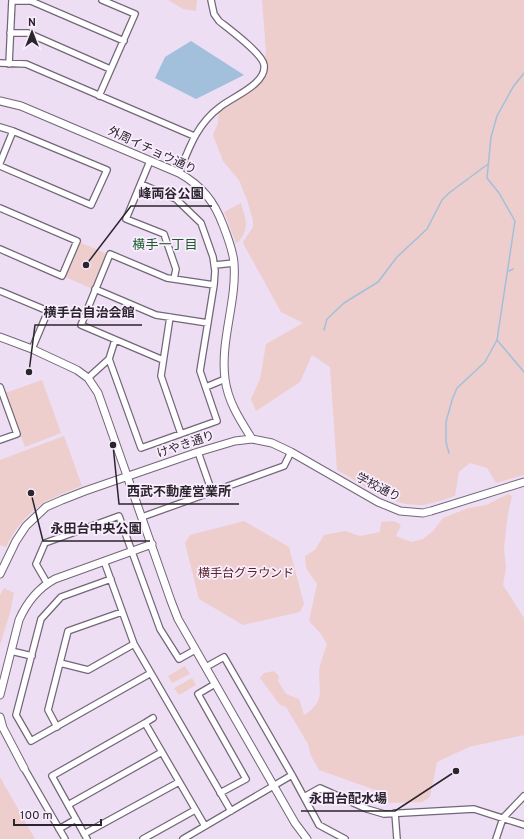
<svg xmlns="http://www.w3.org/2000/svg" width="524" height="839" font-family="Overpass,'Noto Sans JP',sans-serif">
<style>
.green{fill:#edcecc}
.water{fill:#a2bfdb}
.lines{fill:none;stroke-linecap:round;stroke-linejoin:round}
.stream{stroke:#a2bfdb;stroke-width:1.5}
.minor-casing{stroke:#736679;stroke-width:8}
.tertiary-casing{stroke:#736679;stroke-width:9}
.minor{stroke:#fff;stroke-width:5.5}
.tertiary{stroke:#fff;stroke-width:7}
.labels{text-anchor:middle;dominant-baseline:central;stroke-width:3.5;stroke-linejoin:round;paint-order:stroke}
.street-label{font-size:12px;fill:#2b252d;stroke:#f9edfe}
.park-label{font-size:12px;fill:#5a2324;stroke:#f9edfe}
.neighbourhood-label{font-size:13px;fill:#1a5c2d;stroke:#f9edfe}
.leader{fill:none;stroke:#2b252d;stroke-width:1.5}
.callout-dot{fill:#2b252d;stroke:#f9edfe;stroke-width:1.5}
.callout-label{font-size:13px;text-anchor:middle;font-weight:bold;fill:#2b252d;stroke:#f9edfe;stroke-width:3.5;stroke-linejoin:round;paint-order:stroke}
</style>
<rect width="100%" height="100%" fill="#eddef4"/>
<path class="green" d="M168,0H197L196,11L183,9Z
M262,0H524V475L496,483L487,468L470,463L459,472L455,496C445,499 433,504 422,505C391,507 363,484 337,470L330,367L312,355L300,382L256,411L251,399L260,379L266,344L303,323L281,312L244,245L243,242L253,227V221L247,200L239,180L223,161L213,135L218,123L219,107L253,86L264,65L266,51Z
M241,203C244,215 250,225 242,237C240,240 239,242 236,243L224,212Z
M79,242L107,254L93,289L65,277Z
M42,380L61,433L25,447L5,393Z
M64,436L82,486C45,499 24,511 6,547L0,545V460Z
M508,494L512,496L508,514L504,548L506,568L503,585L524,618V735L469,747L437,762L430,797L422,802L389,803L381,792L319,770L311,756L308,744L286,707L280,705L260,678L264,673L274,671L279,676L278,681L286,694L299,699L304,715C329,700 316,686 320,665C322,658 325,651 327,644L321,634L309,621L317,584L306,568L305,556L315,550L324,535L345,531L360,536L380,532L381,522L394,521L401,525L396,536L411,542L423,539L433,531L443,518L468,508L486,505Z
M244,521L289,547L304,604L300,612L243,625L199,599L185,543L190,535Z
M4,588L14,593L10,613L0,645V595Z
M185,666L190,674L172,683L168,676Z
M192,678L196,685L179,695L174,688Z
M0,777L35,839H0Z"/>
<path class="water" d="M191,41L244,75L196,99L155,78L165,57Z"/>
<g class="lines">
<path class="stream" d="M509,271L513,269
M324,330L327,319L344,303L378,282L397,257L427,229L442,200L449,193L488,164
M497,340L524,372
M449,453L446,442V422L452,400L457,388L485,362L497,340L515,221L499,193L487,178L491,137L497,116L513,87L524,73"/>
<g class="minor-casing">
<path id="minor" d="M12,1H31L124,41
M10,33H28L110,69
M0,63L26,64L194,136
M9,64L12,0
M99,96L135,14L102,0
M0,127L13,131L107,170L91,205L0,166
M150,161L126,219L164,234L176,269L174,279
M0,163L13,131
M179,173C189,148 197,124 220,107C232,97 267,84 264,65C263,54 229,29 219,21L214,14L211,0
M0,208L77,241L62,276L0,249
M215,265L234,263
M95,289L156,315L208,323
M0,291L48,311L32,349
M170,317L161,376L181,434
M109,359L141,448L217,421L200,371L214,285L215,271L213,257L201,223L176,199L141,184
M163,360L81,325L110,254L167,278L214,285
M88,378L109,359L115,340
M0,387L17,434L0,440
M206,387L225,379
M198,452L212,492
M142,517L284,466L291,452
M104,561L134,644L231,811
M111,579L61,597L41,619L16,715L31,741L151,673
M47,583L36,564L45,543L119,516L160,629L179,659L195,650
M11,651L32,656
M60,663L88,670L134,644
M206,667L224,657L292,775L319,825L345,839
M215,684L198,694L246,779L220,793
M145,723L153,718
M57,727L48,710L68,631L122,612
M24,768L65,839
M304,797L320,788L367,809L384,814L474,809L524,825
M68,805L162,752
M395,813L397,839
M59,829L76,819
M84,834L179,782
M87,839L52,776L145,723L205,826
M143,839L195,810
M183,839L292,775
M496,839L503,818L524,796"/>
</g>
<g class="tertiary-casing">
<path id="tertiary" d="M0,101L21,106L179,173C202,186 214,201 223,225C228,238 233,250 234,263C237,302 220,340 225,379C228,402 240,420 252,439
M0,337L32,349L77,370L88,378L98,393L171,601L178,619L295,823L307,839
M0,574L16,541L26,526L46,507L62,500L85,491L198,452L235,441L252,439L272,443L291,452L378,502L400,511L423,513L431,511L524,482
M0,695L19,620C27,602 38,588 55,579L152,544
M0,717L3,728L24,768"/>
</g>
<use href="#minor" class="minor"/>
<use href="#tertiary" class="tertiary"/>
</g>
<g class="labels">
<g class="street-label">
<text transform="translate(152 151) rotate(25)">外周イチョウ通り</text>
<text transform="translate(186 445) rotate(-19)">けやき通り</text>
<text transform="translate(378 488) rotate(27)">学校通り</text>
</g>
<g class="park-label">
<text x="246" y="574">横手台グラウンド</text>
</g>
<g class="neighbourhood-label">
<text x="165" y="246">横手一丁目</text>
</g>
</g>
<path class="leader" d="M86 265L131 206H212M29 372L35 325H142M113 445L119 504H239M31 493L43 541H150M456 771L395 811H301"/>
<g class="callout-dot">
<circle cx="86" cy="265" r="4"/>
<circle cx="29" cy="372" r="4"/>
<circle cx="113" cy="445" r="4"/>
<circle cx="31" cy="493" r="4"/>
<circle cx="456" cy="771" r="4"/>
</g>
<g class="callout-label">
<text x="171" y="198">峰両谷公園</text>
<text x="89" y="317">横手台自治会館</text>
<text x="179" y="496">西武不動産営業所</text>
<text x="96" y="533">永田台中央公園</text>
<text x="348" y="803">永田台配水場</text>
</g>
<g transform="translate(32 32)" stroke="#f9edfe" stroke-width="3" paint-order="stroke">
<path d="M0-3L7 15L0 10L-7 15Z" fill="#2b252d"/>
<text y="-6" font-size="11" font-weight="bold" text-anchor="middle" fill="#2b252d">N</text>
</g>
<path d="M14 819v6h87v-6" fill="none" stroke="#2b252d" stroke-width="2"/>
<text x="20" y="819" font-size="12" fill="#2b252d" stroke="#f9edfe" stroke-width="3" paint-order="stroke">100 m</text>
</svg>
